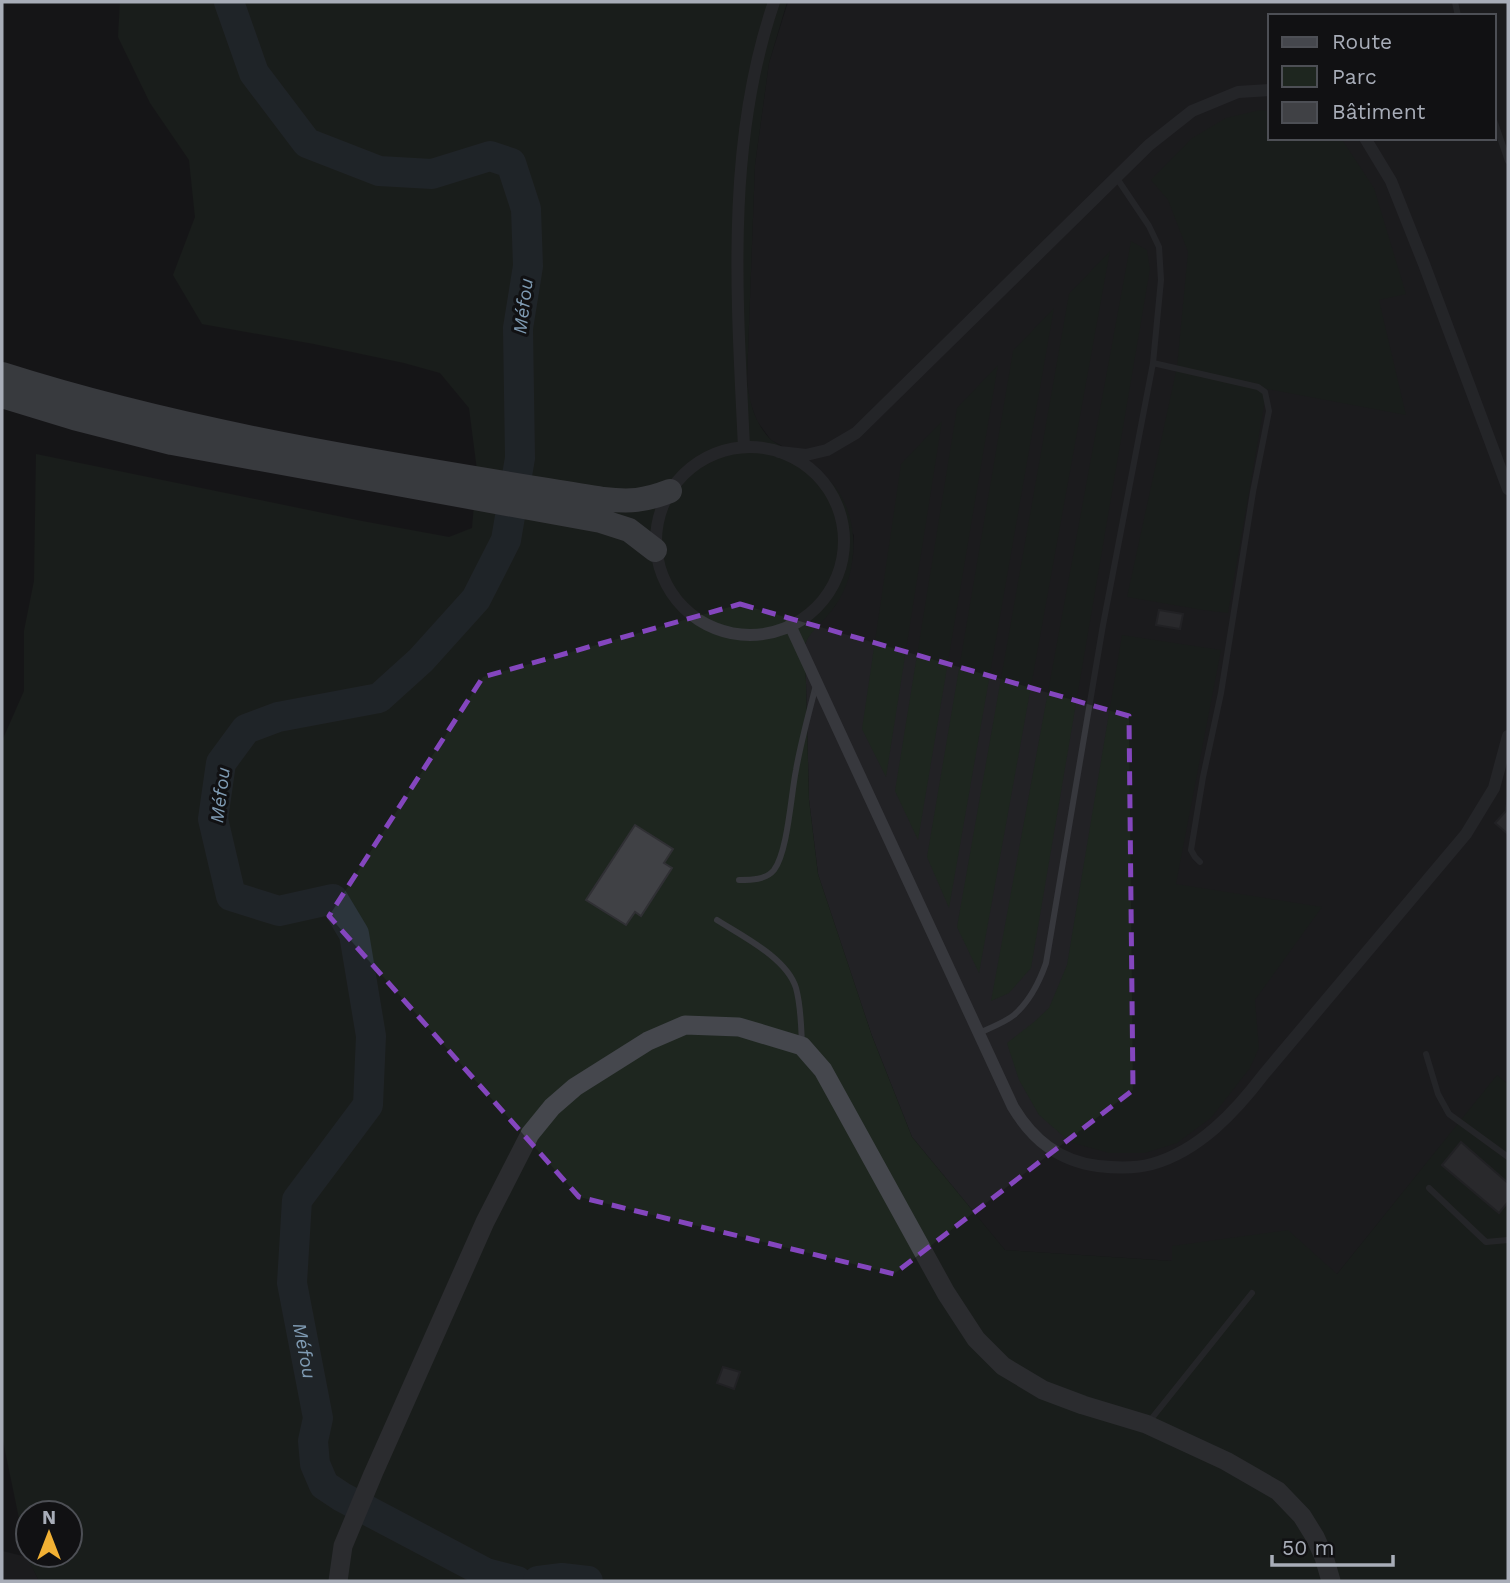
<svg xmlns="http://www.w3.org/2000/svg" width="1510" height="1583" font-family="'Work Sans',sans-serif">
<style>
.built{fill:#222225;fill-rule:evenodd}
.green{fill:#1e261f;fill-rule:evenodd}
.lines{fill:none;stroke-linecap:round;stroke-linejoin:round}
.river{stroke:#2c353c;stroke-width:30}
.building{fill:#404145;stroke:#303034;stroke-width:2}
.service{stroke:#37383d;stroke-width:6}
.minor{stroke:#37383d;stroke-width:12}
.secondary{stroke:#45474d;stroke-width:19}
.motorway{stroke:#63666e;stroke-width:24}
.marked{fill:none;stroke:#8446be;stroke-width:5;stroke-dasharray:14 9;stroke-linejoin:round}
.labels{text-anchor:middle;dominant-baseline:central;stroke-width:6;stroke-linejoin:round;paint-order:stroke}
.water-label{font-size:19px;font-style:italic;fill:#7f9bb3;stroke:#111113}
</style>
<rect width="100%" height="100%" fill="#161618"/>
<path class="built" d="M788,2H1508V1084L1497,1076L1337,1274L1172,1247L1173,1261L1005,1250L912,1137L872,1036L818,874L809,800L805,644L810,632L835,606L848,579L853,556L854,535L795,453L771,440L757,421L749,399L747,379L755,165L769,63ZM1270,16H1494V138H1270Z
M2,1551L27,1557L39,1581H2Z"/>
<path class="green" d="M120,2H787L769,63L755,165L747,379C749,401 754,421 769,438C776,445 788,448 796,454C807,462 820,472 830,481C854,506 858,545 849,577C846,586 841,598 835,606C826,620 812,628 805,644L809,800L818,874L872,1036L912,1137L1005,1250L1172,1261V1246L1288,1230L1337,1274L1497,1075L1508,1084V1581H39L27,1557L2,1436V741L24,691V631L34,581L36,454L362,521L449,537L472,528L477,470L469,408L440,373L404,363L314,344L202,324L173,275L195,217L189,160L150,103L118,37ZM28,1513H70V1555H28Z
M1260,110L1270,111V138H1341L1374,188L1406,294L1379,300L1406,415L1267,389L1228,613L1203,610L1127,597L1177,367L1188,252L1168,200L1151,180L1191,139L1226,118Z
M1131,241L1147,250L1150,269L1031,968L1009,993L991,1001Z
M1110,251L979,973L957,927L1069,294Z
M1054,308L949,908L927,857L1013,351Z
M998,365L918,840L895,791L957,408Z
M942,421L886,777L862,729L901,464Z
M1122,635L1221,650L1176,884L1322,907L1255,1000L1259,1048L1250,1068L1211,1118L1177,1143L1145,1153H1109L1070,1142L1039,1115L1019,1080L1007,1043L1034,1022L1049,1008L1067,965Z"/>
<g class="lines">
<g class="river">
<path id="s1" d="M229,2L254,73L307,143L379,171L432,174L490,156L511,163L526,209L528,266L518,328L520,458L506,540L476,599L421,660L379,698L278,717L246,729L221,763L213,819L231,896L279,911L333,899L354,934L371,1036L368,1105L297,1200L292,1283L318,1418L313,1441L315,1464L324,1485L342,1497L486,1573L517,1581"/>
<path d="M538,1581L562,1578L588,1581"/>
</g>
</g>
<path class="building" d="M1159,610L1183,614L1180,629L1156,625Z
M1508,796V834L1495,823L1506,811Z
M635,825L673,849L664,863L672,868L641,916L635,912L626,925L586,900Z
M1461,1142L1508,1183V1202L1499,1213L1442,1165Z
M723,1367L740,1372L734,1389L717,1383Z"/>
<g class="lines">
<path class="service" d="M1455,2L1458,16
M1494,120L1508,161
M1153,363L1258,387L1265,392L1269,411L1253,492L1221,693L1203,777L1191,850L1195,857L1200,862
M739,880C751,880 766,880 774,870C788,851 791,794 796,770C801,741 809,713 816,685
M717,920C742,936 787,958 796,988C801,1006 801,1025 802,1044
M979,1033C990,1028 1004,1023 1014,1015C1030,1001 1039,983 1046,963L1103,625L1153,363L1161,280L1159,247L1149,226L1116,177
M1426,1054L1438,1094L1449,1114L1508,1157
M1429,1188L1486,1242L1508,1240
M1148,1423L1252,1293"/>
<path class="minor" d="M1365,138L1391,181L1424,264L1508,489
M744,447C737,299 725,145 774,2
M656 541a94 94 0 1 1 188 0a94 94 0 1 1-188 0Z
M779,452L806,455L827,450L856,433L1149,145L1192,111L1238,92L1270,90
M790,625L1013,1107C1033,1140 1059,1161 1098,1166C1116,1168 1134,1169 1152,1164C1199,1151 1236,1111 1264,1074L1466,834L1494,788L1508,736"/>
<path class="secondary" d="M338,1581L343,1546L373,1474L485,1222L530,1134L552,1107L575,1087L648,1041L685,1025L739,1027L802,1046L823,1070L946,1293L976,1339L1003,1366L1043,1390L1083,1405L1146,1424L1226,1461L1278,1491L1302,1516L1315,1537L1324,1557L1331,1581"/>
<path class="motorway" d="M2,374C197,436 401,466 603,499C630,502 644,501 670,491
M2,396L74,418L172,443L601,521L629,530L655,550"/>
</g>
<path d="M0 0H1510V1583H0ZM740,604L1129,716L1133,1090L894,1274L579,1197L329,916L483,677Z" fill="#161618" fill-opacity=".55" fill-rule="evenodd"/>
<path class="marked" d="M740,604L1129,716L1133,1090L894,1274L579,1197L329,916L483,677Z"/>
<g class="labels">
<g class="water-label">
<text transform="translate(523 306) rotate(-83)">Méfou</text>
<text transform="translate(220 795) rotate(-83)">Méfou</text>
<text stroke="none"><textPath href="#s1" startOffset="1867">Méfou</textPath></text>
</g>
</g>
<rect width="1510" height="1583" fill="none" stroke="#a8adb8" stroke-width="7"/>
<rect x="1268" y="14" width="228" height="126" fill="#111113" stroke="#4d4f55" stroke-width="2"/>
<rect x="1282" y="37" width="35" height="10" fill="#45474d" stroke="#4d4f55" stroke-width="2"/>
<text x="1332" y="49" font-size="21" fill="#a8adb8">Route</text>
<rect x="1282" y="66" width="35" height="21" fill="#1e261f" stroke="#4d4f55" stroke-width="2"/>
<text x="1332" y="84" font-size="21" fill="#a8adb8">Parc</text>
<rect x="1282" y="102" width="35" height="21" fill="#404145" stroke="#4d4f55" stroke-width="2"/>
<text x="1332" y="119" font-size="21" fill="#a8adb8">Bâtiment</text>
<g transform="translate(49 1534)"><circle r="33" fill="#111113" stroke="#4d4f55" stroke-width="2"/>
<path d="M0-5L12 26L0 18L-12 26Z" fill="#f2b134"/>
<text y="-10" font-size="19" font-weight="bold" text-anchor="middle" fill="#a8adb8">N</text>
</g>
<path d="M1272 1555v10h121v-10" fill="none" stroke="#a8adb8" stroke-width="3.5"/>
<text x="1282" y="1555" font-size="21" fill="#a8adb8" stroke="#111113" stroke-width="5" paint-order="stroke">50 m</text>
</svg>
